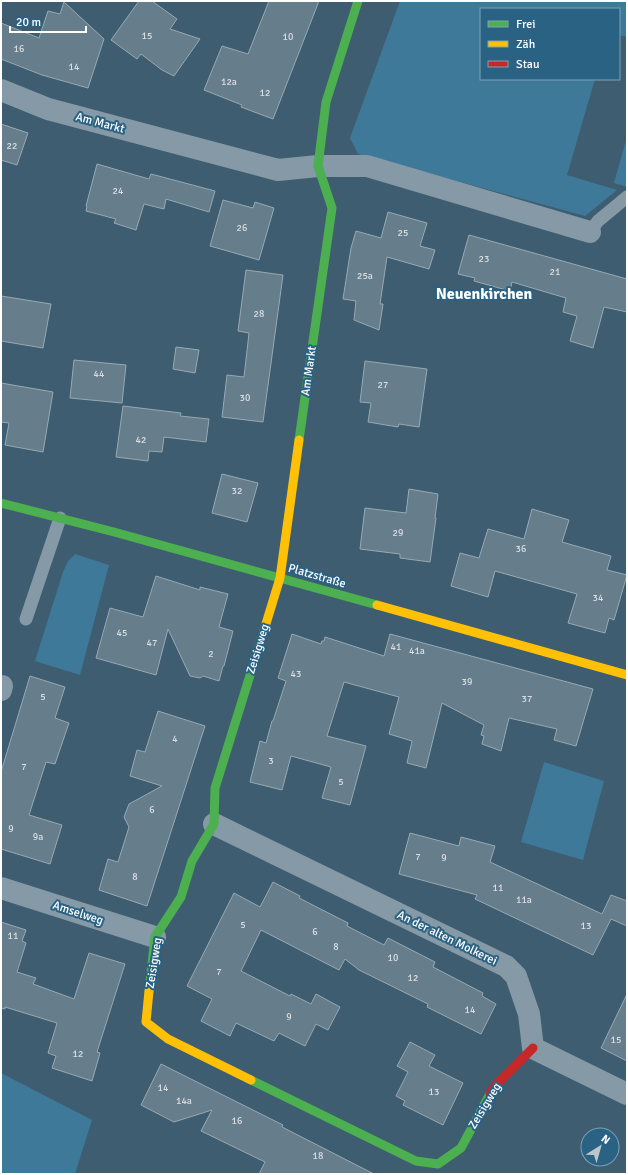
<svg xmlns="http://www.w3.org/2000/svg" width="628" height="1175" font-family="Signika,sans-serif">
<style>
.green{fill:#3f799a}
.building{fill:#667d8b;stroke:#98a9b4}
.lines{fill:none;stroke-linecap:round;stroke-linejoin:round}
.lane{stroke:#8599a6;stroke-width:13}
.street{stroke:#8599a6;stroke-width:22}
.fast{stroke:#4caf50;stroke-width:9}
.slow{stroke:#ffc107;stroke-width:9}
.jam{stroke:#c62828;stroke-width:9}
.labels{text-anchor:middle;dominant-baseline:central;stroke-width:4;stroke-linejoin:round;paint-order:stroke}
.number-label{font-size:10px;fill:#d9dee2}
.street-label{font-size:12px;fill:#fff;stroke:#2a6284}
.district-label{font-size:16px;font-weight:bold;fill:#fff;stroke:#2a6284}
</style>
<rect width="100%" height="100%" fill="#3e5d70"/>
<path class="green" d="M400,1H627V37L619,35V9H481V79H595L567,175L617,190L585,216L358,154L350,138Z
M627,137V187L614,183Z
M75,554L109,565L80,675L35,661L63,572L68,561Z
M544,762L604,781L583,860L521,842Z
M1,1073L92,1120L75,1174H5L1,1172Z"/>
<path class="building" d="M139,1H152L177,19L170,29L200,39L174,76L162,70L141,54L137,59L111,40Z
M269,1H319L273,119L241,107L242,105L204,90L222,46L248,54Z
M64,2L104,39L88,88L42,75L1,59V23L39,38L48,11L60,14Z
M1,124L28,133L17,165L1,160Z
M97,164L149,179L151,174L215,191L209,212L166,199L164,209L144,204L136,230L114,223L116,219L86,211L87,206H86Z
M223,200L253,208L255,202L274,208L259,260L210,246Z
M388,212L427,223L420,246L435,250L429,269L387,257L380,304H383L379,330L354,320L356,301L343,299L351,248L356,231L381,238Z
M469,235L627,279V312L604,307L593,348L570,341L577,316L563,312L566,298L512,282L510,291L474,281L475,278L458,274Z
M246,270L283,275L263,422L222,417L227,375L244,377L249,333L238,331Z
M1,296L51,304L43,348L1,341Z
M176,347L199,350L195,373L173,369Z
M74,360L126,365L122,403L70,398Z
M365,361L427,369L419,427L399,424L398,427L368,422L371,403L360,402Z
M1,383L53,392L43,452L5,445L9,423L1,422Z
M123,406L181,413L180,416L209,419L206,442L164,437L162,452L149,451L148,461L116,457Z
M222,474L258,483L247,522L212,513Z
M409,489L438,494L435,518H436L430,562L400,558V554L360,549L365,508L406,513Z
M532,509L569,520L562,542L611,556L607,570L627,575L614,620L609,618L605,633L568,623L577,594L495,571L488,597L451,586L460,553L479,558L488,529L524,539Z
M156,576L200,590V587L228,594L219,627L233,631L224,666H223L219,681L203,676L200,678L190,676L168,629L156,675L96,658L110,608L143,617Z
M292,634L321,644L322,641H324L325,637L384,656L390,634L593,689L576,746L554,740L557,729L509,718L501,751L482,744L484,736L481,735L484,725L442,703L426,768L407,763L412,741L389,734L399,697L344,682L327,736L366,746L350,805L322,798L331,767L291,756L282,790L250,782L260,741L266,743L272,721H273L286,681L278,678Z
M30,676L65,687L55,718L69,723L55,764L46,762L29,815L62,825L50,864L1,849V772Z
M158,711L205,726L147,906L99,890L108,859L118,862L129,827L124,817L129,804L162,786L130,776L137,750L145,752Z
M410,833L459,846L461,837L495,846L490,862L602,914L611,895L627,901V926L611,919L593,955L475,899L477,895L399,874Z
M273,882L300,896L299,898L348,923L347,926L384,945L388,938L435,962L433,967L483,993L482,996L496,1004L481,1034L427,1007L428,1004L359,970L345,959L339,970L261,930L241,971L290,996L291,994L311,1004L316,994L340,1007L328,1030L316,1024L305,1046L279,1033L274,1041L236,1023L230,1036L201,1021L212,999L187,986L234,893L260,907Z
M1,922L26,930L22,941L26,943L17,972L36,978L33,984L74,999L89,953L125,964L97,1052L100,1053L92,1081L52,1068L56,1056L48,1053L57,1023L5,1007V1009L1,1008Z
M627,994V1061L601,1048Z
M410,1042L435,1055L429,1066L463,1083L443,1125L403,1105L405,1101L396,1096L408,1072L397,1066Z
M161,1064L283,1125L282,1127L374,1174H259L265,1162L201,1131L212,1110L174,1122L141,1105Z"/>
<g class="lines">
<path class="lane" d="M590,232L598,221L627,197
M26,619L60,518"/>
<path class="street" d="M1,90L48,109L278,170L318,166H367L590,232
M1,690L2,686
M214,824L506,966L516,976L529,1014L533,1048L627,1094
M1,888L155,937"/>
<path class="fast" d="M299,440L332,208L318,166L326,102L358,1
M1,503L114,532L377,605
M149,991L155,937L181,897L192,861L214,824L215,788L265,627
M251,1080L416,1161L438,1164L461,1148L490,1094"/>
<path class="slow" d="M377,605L627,675
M265,627L280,578L299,440
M149,991L146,1022L168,1039L251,1080"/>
<path class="jam" d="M490,1094L495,1086L533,1048"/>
</g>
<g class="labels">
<g class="number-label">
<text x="147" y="36">15</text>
<text x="288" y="37">10</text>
<text x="19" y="49">16</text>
<text x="74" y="67">14</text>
<text x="229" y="82">12a</text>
<text x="265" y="93">12</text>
<text x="12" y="146">22</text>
<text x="118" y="191">24</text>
<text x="242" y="228">26</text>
<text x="403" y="233">25</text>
<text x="484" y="259">23</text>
<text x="555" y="272">21</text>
<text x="365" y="276">25a</text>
<text x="259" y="314">28</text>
<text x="99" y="374">44</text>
<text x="383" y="385">27</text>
<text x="245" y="398">30</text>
<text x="141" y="440">42</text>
<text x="237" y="491">32</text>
<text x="398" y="533">29</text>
<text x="521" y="549">36</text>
<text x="598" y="598">34</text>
<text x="122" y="633">45</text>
<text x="152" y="643">47</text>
<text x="396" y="647">41</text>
<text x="417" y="651">41a</text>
<text x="211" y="654">2</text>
<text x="296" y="674">43</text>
<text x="467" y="682">39</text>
<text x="43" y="697">5</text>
<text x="527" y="699">37</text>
<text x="175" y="739">4</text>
<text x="271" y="761">3</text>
<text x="24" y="767">7</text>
<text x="341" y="782">5</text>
<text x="152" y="810">6</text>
<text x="11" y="829">9</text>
<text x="38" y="837">9a</text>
<text x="418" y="857">7</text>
<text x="444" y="858">9</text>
<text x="135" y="877">8</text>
<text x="498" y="888">11</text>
<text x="524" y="900">11a</text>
<text x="243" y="925">5</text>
<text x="586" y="926">13</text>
<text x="315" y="932">6</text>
<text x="13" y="936">11</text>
<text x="336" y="947">8</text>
<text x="393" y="958">10</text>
<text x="219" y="972">7</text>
<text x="413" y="978">12</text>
<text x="470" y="1010">14</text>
<text x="289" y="1017">9</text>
<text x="616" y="1040">15</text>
<text x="78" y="1054">12</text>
<text x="163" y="1088">14</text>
<text x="434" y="1092">13</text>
<text x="184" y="1101">14a</text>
<text x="237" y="1121">16</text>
<text x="318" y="1156">18</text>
</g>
<g class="street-label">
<text transform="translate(100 123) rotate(15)">Am Markt</text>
<text transform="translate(309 371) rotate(-82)">Am Markt</text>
<text transform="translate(317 576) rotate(16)">Platzstraße</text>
<text transform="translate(258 649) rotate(-73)">Zeisigweg</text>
<text transform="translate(78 913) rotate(18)">Amselweg</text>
<text transform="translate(447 938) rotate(26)">An der alten Molkerei</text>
<text transform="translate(154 963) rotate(-81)">Zeisigweg</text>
<text transform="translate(485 1106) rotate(-59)">Zeisigweg</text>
</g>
<g class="district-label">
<text x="484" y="294">Neuenkirchen</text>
</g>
</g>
<rect width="628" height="1175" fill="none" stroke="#ffffff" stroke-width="4"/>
<rect x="480" y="8" width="140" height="72" fill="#2a6284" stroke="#7fa1b5"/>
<rect x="488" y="21" width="20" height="6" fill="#4caf50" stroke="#7fa1b5"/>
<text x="516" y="28" font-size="12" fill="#ffffff">Frei</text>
<rect x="488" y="41" width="20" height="6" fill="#ffc107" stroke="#7fa1b5"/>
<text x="516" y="48" font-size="12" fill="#ffffff">Zäh</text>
<rect x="488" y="61" width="20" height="6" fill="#c62828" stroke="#7fa1b5"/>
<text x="516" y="68" font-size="12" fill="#ffffff">Stau</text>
<g transform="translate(600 1147) rotate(37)"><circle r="19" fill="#2a6284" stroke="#7fa1b5"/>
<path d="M0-3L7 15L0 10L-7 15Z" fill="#bbc6cd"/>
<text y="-6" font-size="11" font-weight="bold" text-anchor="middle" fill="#ffffff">N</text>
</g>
<path d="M10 26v6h76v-6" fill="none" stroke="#ffffff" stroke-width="2"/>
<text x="16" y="26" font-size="12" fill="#ffffff" stroke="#2a6284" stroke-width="3" paint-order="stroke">20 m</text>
</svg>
